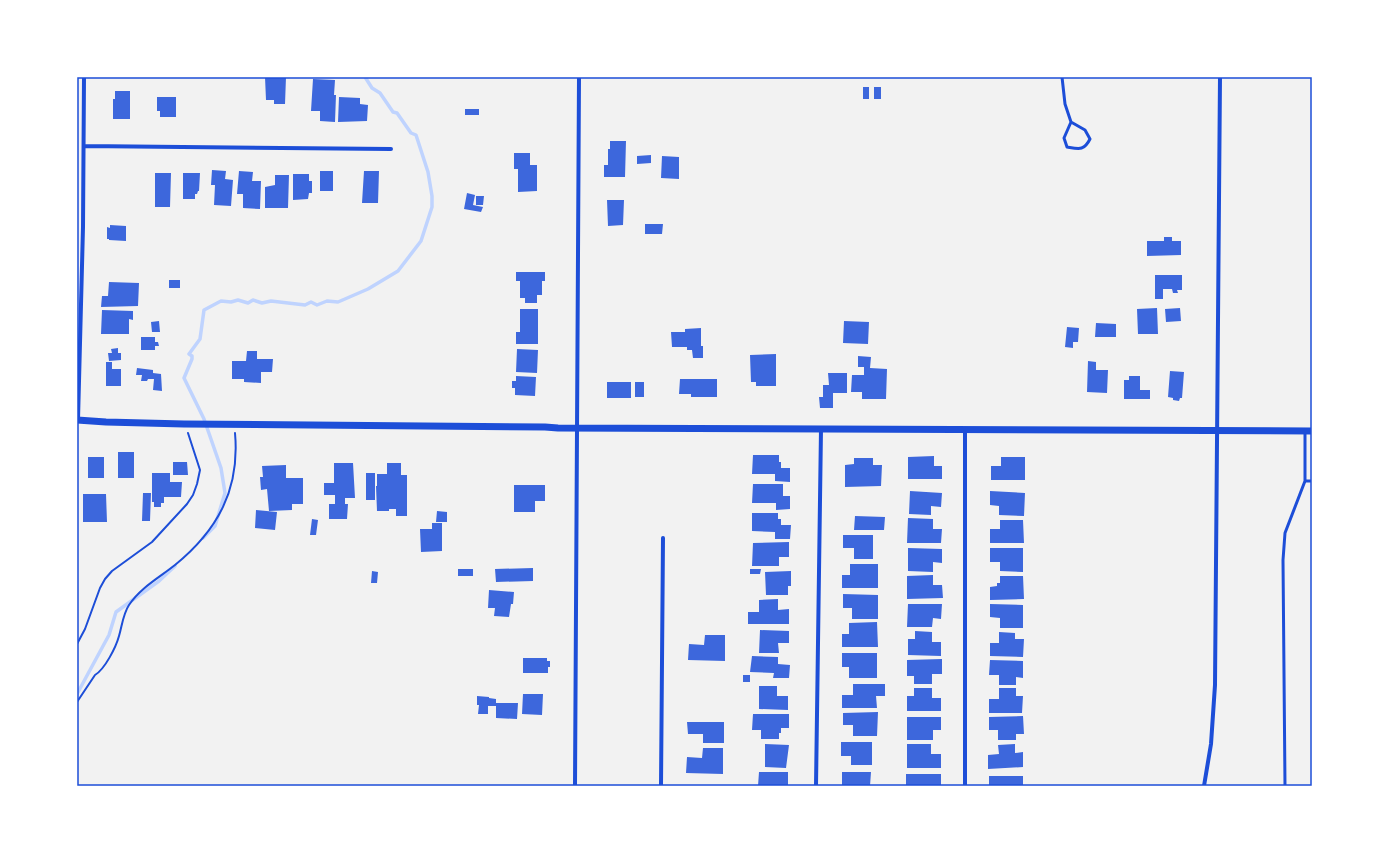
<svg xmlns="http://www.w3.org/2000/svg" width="1389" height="863" font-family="'PT Serif',serif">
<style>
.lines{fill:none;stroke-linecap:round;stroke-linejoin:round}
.stream{stroke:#bfd3fe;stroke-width:3.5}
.building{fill:#3d67dc}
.path{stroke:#1d4ed8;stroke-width:2}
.service{stroke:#1d4ed8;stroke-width:3}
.minor{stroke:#1d4ed8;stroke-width:4}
.tertiary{stroke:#1d4ed8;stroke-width:7}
.neatline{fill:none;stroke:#1d4ed8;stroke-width:1.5}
</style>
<rect width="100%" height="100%" fill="#f2f2f2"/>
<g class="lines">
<path class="stream" d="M203,538L215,526L225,493L221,468L204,419L184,378L192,359V356L189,354L200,339L204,310L221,301L231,302L238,300L248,303L253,300L262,303L271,301L305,305L311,302L317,305L327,301L338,302L368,289L398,271L421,241L432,207V196L428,172L416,135L411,133L397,113L393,112L380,93L372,88L365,77
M77,694L109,635L116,612L159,581L175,566"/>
</g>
<path class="building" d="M265,77H286L285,104H274V100H266Z
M313,79L335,80L334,95H336L335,122L320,121V111H311Z
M863,87H869V99H863Z
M874,87H881V99H874Z
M115,91H130V119H113V99H115Z
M157,97H176V117H160V111H157Z
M339,97L360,98V104L368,105L367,121L338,122Z
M465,109H479V115H465Z
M610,141H626L625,177H604V165H608V149H610Z
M514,153H530V165H537V191L518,192V169H514Z
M651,155V163L637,164V156Z
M662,156L679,157V179L661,178Z
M212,170L226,171L225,179L233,180L231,206L214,205L215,185H211Z
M239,171L253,172L252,181H261L260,209L243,208V194H237Z
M320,171H333V191H320Z
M364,171H379L378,203H362Z
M155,173H171L170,207H155Z
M183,173H200L199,191H198L197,194H195V199H183Z
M293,174H309V181H312V193H309L308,199L293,200Z
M275,175H289L288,208H265V187L275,185Z
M467,193L475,195L473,205L483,207L481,212L464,209Z
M476,196H484L483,205H476Z
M607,200H624L623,225L608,226Z
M645,224H663L662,234H645Z
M110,225L126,226V241L109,240V239H107V227L110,228Z
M1164,237H1172V241H1181V255L1147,256V241H1164Z
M516,272H545V281H542V295H537V303H525V298H520V281H516Z
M1155,275H1182V290H1177L1178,293H1173L1172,289H1163V299H1155Z
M169,280H180V288H169Z
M109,282L139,283L138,306L101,307L102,296H108Z
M1157,308L1158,334H1138L1137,309Z
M1180,308L1181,321L1166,322L1165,309Z
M520,309H538V344H516V332H520Z
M102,310L133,311V320L129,319V334H101Z
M159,321L160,332H152L151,322Z
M844,321L869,322L868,344L843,343Z
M1096,323L1116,324V337H1095Z
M1067,327L1079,328L1078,342H1073V348L1065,347Z
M701,328V346H703V358H693L692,350H687V347H672L671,332H685V329Z
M141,337H155V342H158L159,346H155V350H141Z
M118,348V353H121V360L109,361L108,353H112L111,349Z
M517,349L538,350L537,373L516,372Z
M247,351H257V359H273L272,372H261V383L244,382V379H232V361H246Z
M776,354V386H756V382H751L750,355Z
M858,356L871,357L870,368L887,369L886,399H862V392H851L852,375H864V367H858Z
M1088,361L1096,362V370H1108L1107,393L1087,392Z
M106,362H112V369H121V386H106Z
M137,368L153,370V373L161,374L162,391L153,390L154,379H148L147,381H141L142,375H136Z
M1170,371L1184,372L1182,398H1180L1179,401L1173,400V398L1168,397Z
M828,373H847V393H833V408H820L819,397H823V385H829Z
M516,376L536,377L535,396L515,395V388H512V381H516Z
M1129,376H1140V390H1150V399H1124V380H1129Z
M680,379H717V397H691V394H679Z
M607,382H631V398H607Z
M635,382H644V397H635Z
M118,452H134V478H118Z
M753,455H779V462H781V468H790V482L775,481V474H752Z
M934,456V466H942V479H908V457Z
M88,457H104V478H88Z
M1001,457H1025V480H991V466H1001Z
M854,458H873V465H882L881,486L845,487V465L854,464Z
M173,462H187L188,475H173Z
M334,463H353L355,498H345V504H348L347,519H329V504H335V495H324V483H334Z
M387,463H401V475H407V516H396V509H389V511H377L376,486H377V474H387Z
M286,465V478H303V504H292V510L269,511L267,489L261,490L260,477H263L262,466Z
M152,473H170V482H182L181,497H164V503H161V507H154V502H152Z
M366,473H375V500H366Z
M753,484H783V496H790V509L776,510V503H752Z
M514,485H545V501H535V512H514Z
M910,491L942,493L941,507L931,506V515L909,514Z
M990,491L1025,493L1024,516L999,515V506L990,505Z
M143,493H151L150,521H142Z
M83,494H106L107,522H83Z
M256,510L277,512L275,530L255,528Z
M437,511L447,512V522H436Z
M752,513H778V519H781V525H791L790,539H775V532L752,531Z
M855,516L885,517L884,530H854Z
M908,518L933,519V529H942L941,543H907Z
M312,519L318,520L316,535H310Z
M1000,520H1023L1024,543H990V529H1000Z
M432,523H442V551L421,552L420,529H432Z
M843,535H873V559H854V548H843Z
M789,542V557H779V566H752L753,543Z
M908,548L942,549V563L933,562V572L908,571Z
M990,548H1023V572L1000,571V562H990Z
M850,564H878V588H842V575H850Z
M533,568V581L496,582L495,569Z
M458,569H473V576H458Z
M750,569H761L760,574H750Z
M372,571L378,572L377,583H371Z
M791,571V586H788V595H766L765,572Z
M933,575V585H942L943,598L907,599V576Z
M1000,576H1023L1024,599L990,600V587L997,586V583H1000Z
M489,590L514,592L513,604H511L509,617L494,616L495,608H488Z
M843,594L878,595V619H852V608H843Z
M778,599V610L789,609V624H748V612H759V600Z
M908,604H942L941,619L933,618L932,627H907Z
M990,604L1023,605V628H1000V618L990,617Z
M877,622L878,647H842V634H849V623Z
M760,630L789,631V643H778L779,653H759Z
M915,631L932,632V642H941V656L908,655V639H915Z
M999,632L1015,633V639H1024L1023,657L990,656V643H999Z
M705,635H725V661L688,660L689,644L704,645Z
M842,653H877V678H849V667H842Z
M752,656L778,657V664L790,665L789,678H773L774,673L750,672Z
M523,658H547V661H550V667H548V673H523Z
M942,659V674H932V684H914V676H907V660Z
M990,660L1023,661V678L1016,677V685H999V675H989Z
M743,675H750V682H743Z
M853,684H885V696H876L877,708H842V695H853Z
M759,686H777V696H788V710L759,709Z
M914,688H932V698H941V711H907V696H914Z
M999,688H1016V696H1023L1022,713H989V699H999Z
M523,694H543L542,715L522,714Z
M477,696L489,697V698L496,699V703H518L517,719L496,718V706H488V714H478L479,705H477Z
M878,712L877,736H853V725H843V713Z
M753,714H789V728H781V733H779V739H761V730H752Z
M1023,716L1024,734H1016V740H998V730H989V717Z
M907,717H941V730H933V740H907Z
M687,722H724V743H703V734H688Z
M841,742H872V765H851V756H841Z
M765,744L789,745L786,768L765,767Z
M907,744H931V754H941V768H907Z
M1015,744V753L1023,752V767L988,769V755L999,754L998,745Z
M703,748H723V774L686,773L687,757L702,758Z
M759,772H788V785L758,786Z
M842,772H871L870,786L842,785Z
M906,774H941V786H906Z
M989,776H1023V786H989Z"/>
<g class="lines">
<path class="path" d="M77,644L85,629L100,588L105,579L112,571L152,542L187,504L193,495L197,484L200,470L188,433
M77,702L95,675C105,669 116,647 119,636C122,626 123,614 129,605C140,588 160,577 175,565C218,530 240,489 235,433"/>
<path class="service" d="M1062,77L1065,104L1071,122L1064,138L1067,147C1079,149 1084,151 1090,139L1085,130L1071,122
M1305,431V481H1312
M1285,786L1283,560L1285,533L1305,481"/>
<path class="minor" d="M84,146L391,149
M78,420L83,227L84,77
M575,786L579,77
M661,786L663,538
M816,786L821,429
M965,786V430
M1204,786L1211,744L1215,685L1220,77"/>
<path class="tertiary" d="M77,420L106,422L184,424L545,427L558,428L1312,431"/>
</g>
<rect width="1389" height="863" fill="none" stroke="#ffffff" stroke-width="156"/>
<rect x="78" y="78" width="1233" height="707" class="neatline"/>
</svg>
